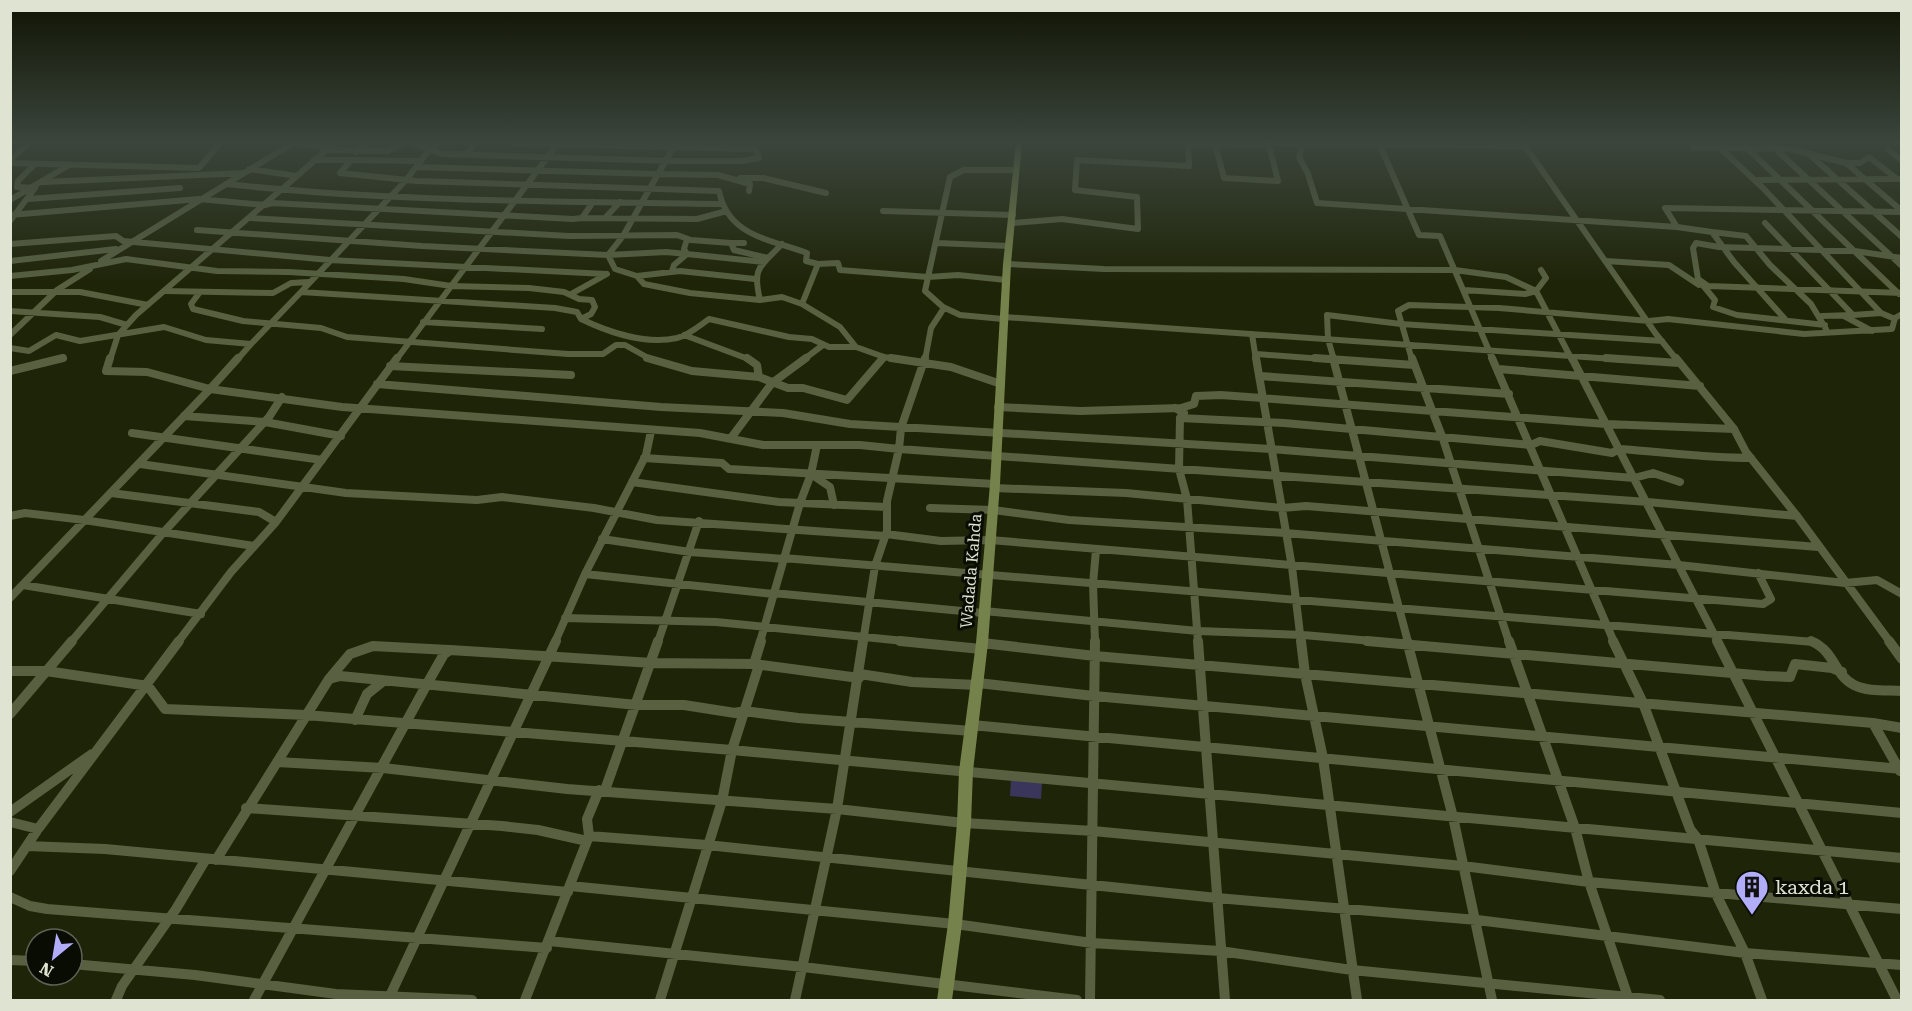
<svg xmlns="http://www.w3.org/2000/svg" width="1912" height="1011" font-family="'Roboto Serif',serif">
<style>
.green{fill:#3a365b}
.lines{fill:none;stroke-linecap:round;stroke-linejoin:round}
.minor-far2{stroke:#586041;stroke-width:6}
.minor-far1{stroke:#586041;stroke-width:8}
.minor{stroke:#586041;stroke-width:10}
.major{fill:#76824c;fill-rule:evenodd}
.labels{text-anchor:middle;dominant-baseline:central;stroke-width:6;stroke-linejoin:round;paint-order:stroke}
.street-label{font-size:16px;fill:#dee3d2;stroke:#090c03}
.near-poi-label{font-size:20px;fill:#dee3d2;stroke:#090c03;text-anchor:start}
</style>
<rect width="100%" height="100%" fill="#1e2407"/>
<path class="green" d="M1011,780L1042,783L1041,799L1010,796Z"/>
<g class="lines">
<path class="minor-far2" d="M298,143L327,148
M414,143L442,154L673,161H742L759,158L755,149L513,143
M439,143L425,155L407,179L301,292L555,308L577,312L581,319
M676,143L658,174L718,175L750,184L749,191
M1268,143L1526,146
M1379,143L1419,235L1440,236L1493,360
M1523,143L1656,334L1677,360
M1715,143L1763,188L1881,313
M1769,143L1902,266
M1215,144L1269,145L1278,181L1224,178Z
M1302,145L1299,157L1308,174L1317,203L1677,227L1665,208L1902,212
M1693,147L1790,149L1846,163L1902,211
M1746,147L1899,294
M1888,149L1902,161
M325,150L388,151L402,143
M356,152L366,143
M466,154L476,143
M1810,155L1902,237
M10,160L29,143
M314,160H351L340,173L417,181L719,191C728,236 769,239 807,253L806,261L818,264L838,263L840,270L928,277L925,291L943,307L960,315L1003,319
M351,160L421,161
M10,163L199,168L220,143
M1847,163H1860L1869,157L1897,179
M417,167L658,174L623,236L608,255L615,269L637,276L644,284L690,293L760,300L782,297L802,304L840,327L856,347
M249,169L297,176L334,143
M740,178H763L826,193
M1755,180L1902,179
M44,182L244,173
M226,184C390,202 557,201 722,204
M28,199L180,188
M10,200L69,165
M883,211L1013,215
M10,215L199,199L265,205L272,203L573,219L582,218L593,202
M250,218L569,236L677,235L691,240L731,243
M582,218L697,219L723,212
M605,218L620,202
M10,221L35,188L17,187L18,181L35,164
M1012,223L1062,219L1138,229L1137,197L1075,190L1077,160L1189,166L1188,144H1215
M1765,223L1853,315L1822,316
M1677,227L1712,232L1734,262L1785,319
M197,230L422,246L608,255L666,252L687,254L674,265L672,271
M1712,232L1746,236L1770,265L1811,304L1826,329
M687,239L684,249L687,254L764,262
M744,243H731L734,250L768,258
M937,243L1009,246
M10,244L116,236L123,241L330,260L606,274
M1902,258L1855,251L1719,247L1696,243L1693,248L1698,279L1708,286L1902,293
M10,261L116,249
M101,261L293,143
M1606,261L1669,265L1699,285L1701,283L1715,300L1713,307L1737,315L1825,325
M1007,264L1104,269L1455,270L1506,277L1536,291
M1541,270L1546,278L1536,291L1572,360
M10,276L72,270L126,259L217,271L289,272L404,279L451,286L529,288L564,292L579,299L592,300L595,307L591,314L581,319C608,332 646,345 677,338C689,335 699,326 709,319L789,337L812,339L829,347H856L884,357L901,360
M637,276L680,271L755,279
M1006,280L958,275L928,277L950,177L964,170H1016
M1464,290L1525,294L1536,291
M165,291L273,293L291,283L309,282
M10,292H80L148,305
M200,292L191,304L193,309L243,321L321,328L347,337L568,354H603L616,345H625L652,360
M571,294L607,274
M760,300C752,267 760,267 782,244
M802,304L818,264
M10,311L100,317L127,325
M1853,315L1881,313L1895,319
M1844,316L1872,331
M1004,317L1628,360
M423,322L542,329
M1252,334L1256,360
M10,335L57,290L90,269
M684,335L751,360
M251,344L301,292
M10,348L29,351L56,335L80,341L164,327L206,340L251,344L237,360
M1257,354L1336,360
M53,360L63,358
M110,360L118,335L136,315L297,176
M396,360L558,143
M803,360L823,345
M882,360L884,357
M925,360L931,328L944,308
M1334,360L1328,339L1327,315L1401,324L1662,341
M1412,360L1398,311L1409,305L1499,308L1649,321L1668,319L1804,334L1892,329L1895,318L1902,314"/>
<path class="minor-far1" d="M238,358L210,389L342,407L700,433L763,445H860L899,449L901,428L925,358
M647,358L692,371L759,377L788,388H803L847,400L883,358
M747,358L757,365L759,377
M891,358L951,367L1001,384
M1256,358L1292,567L1301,642
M1315,358L1414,365
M1333,358L1408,642
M1412,358L1443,439L1509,642
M1492,358L1614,642
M1572,358L1718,642
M1606,358L1679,363
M1676,358L1734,429L1746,452L1797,516L1890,642
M390,366L571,375
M1498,369L1700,386
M10,371L63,358
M1260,376L1509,394
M377,384L661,407L783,413L850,424L1271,449L1634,478L1653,473L1680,482
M998,407L1080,411L1181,408L1194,404L1196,396L1221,395L1606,424L1734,429
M1175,408L1184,413L1180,418L1284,423L1531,445L1540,441L1612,453L1619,449C1664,452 1707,458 1751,458
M184,416L265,422L341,436
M1180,418L1179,469L1187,499L1198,642
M132,433L322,460
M731,438L772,383L806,358
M817,445L811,474L830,487L834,505
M644,458L722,463L729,469L995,484
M140,464L346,493L477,500L502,497L594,508L657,520L885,536
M632,482L779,502L887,507
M994,488L1126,493L1282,508L1306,506L1818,547
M111,493L259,512L276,522
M930,508L993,510L1069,520L1285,533L1679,565L1845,583L1877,580L1902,594
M10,516L25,513L84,520L254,546
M886,534L941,541L990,540L1763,604L1771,599L1758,573
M602,539L690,552L784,559
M783,558L1814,642
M585,574L773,594
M23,585L201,614
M773,593L983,613
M10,598L210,389L147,372L106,371L110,358
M984,611L1198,631L1303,635L1384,642
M565,618L716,622L914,642
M71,642L163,533L269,417L282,397
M178,642L231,572L276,522L397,358
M555,642L585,574L646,455L651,431
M658,642L699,521
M760,642L800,503L811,474
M863,642L875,566L887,531V501L899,449L1648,502L1797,516
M1095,642L1093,584L1096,550"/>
<path class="minor" d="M900,641L981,649
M1198,641L1225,1000
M1301,641L1305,674L1323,758L1357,1000
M1367,641L1766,676L1790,677L1795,664L1832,668L1842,672
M1407,641L1453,817L1492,1000
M1509,641L1575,828L1589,882L1629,1000
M1613,641L1643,703L1690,829L1698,839L1716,894L1745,953L1762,1000
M1717,641L1897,1000
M1811,641C1835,651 1834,675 1854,685C1868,692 1887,690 1902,691
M1889,641L1902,659
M982,643L1095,656L1873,723L1902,728
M754,664L761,641
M10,671H46L148,686L165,709L306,715L732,750L1902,858
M860,674L912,682L977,685
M329,679L340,676L637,705H684L735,713L744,711L798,718L972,731
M978,683L1094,696L1902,769
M10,714L72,641
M355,720L367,694L382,682
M1873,723L1900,771
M972,725L1902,813
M277,762L383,768L567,789L837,809L964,823L1093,831L1463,866L1589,882L1902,909
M605,790L658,641
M246,808L502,826L538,830L587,841
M10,812L92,754
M10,822L38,829
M589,836L707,845L1217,898L1477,920L1745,953L1902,965
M27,846L105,849L568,892
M216,860L329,679L350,654L373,646L449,650
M10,871L38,829L179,641
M570,886L955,924L1092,943L1220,951L1352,970L1660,1000
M10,897L30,906L47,909L547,948
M549,941L803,967L1077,1000
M10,960L36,961
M72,964L195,975L336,994L472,1000
M116,1000L122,986L176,909L206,859
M254,1000L427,684L444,654L450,650L652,663L754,664L859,678
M388,1000L556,641
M525,1000L589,836L587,819L599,790
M660,1000L722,801L732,750L759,665
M795,1000L837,809L863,641
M1090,1000L1095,641"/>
<path class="major" d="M1016,143H1022L1011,264L1000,484L988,643L973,771L971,823L962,924L952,1000H937L948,924L957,823L959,771L976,643L990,484L1003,264Z"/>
</g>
<linearGradient id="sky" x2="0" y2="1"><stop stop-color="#101404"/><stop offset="0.5" stop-color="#3b453c"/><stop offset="1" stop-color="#3b453c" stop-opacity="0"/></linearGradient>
<rect width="1912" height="284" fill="url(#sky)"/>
<defs>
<g id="building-pin" transform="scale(1.725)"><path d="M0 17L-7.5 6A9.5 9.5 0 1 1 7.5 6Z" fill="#b2adf9" stroke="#090c03"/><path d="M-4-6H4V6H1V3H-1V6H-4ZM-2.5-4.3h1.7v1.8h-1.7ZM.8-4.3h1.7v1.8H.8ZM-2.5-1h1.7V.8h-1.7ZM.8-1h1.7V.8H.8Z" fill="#111"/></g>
</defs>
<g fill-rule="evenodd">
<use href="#building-pin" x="1752" y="887"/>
</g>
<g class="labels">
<g class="street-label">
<text transform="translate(971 571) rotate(-85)">Wadada Kahda</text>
</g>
<g class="near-poi-label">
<text x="1775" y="887">kaxda 1</text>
</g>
</g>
<rect width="1912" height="1011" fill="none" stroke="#dee3d2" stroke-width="24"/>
<g transform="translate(54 957) rotate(210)"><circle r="28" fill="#090c03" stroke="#5e6256" stroke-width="1.5"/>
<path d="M0-4.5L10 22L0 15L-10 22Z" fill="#b2adf9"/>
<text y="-9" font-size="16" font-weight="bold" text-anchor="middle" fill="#dee3d2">N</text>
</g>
</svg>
